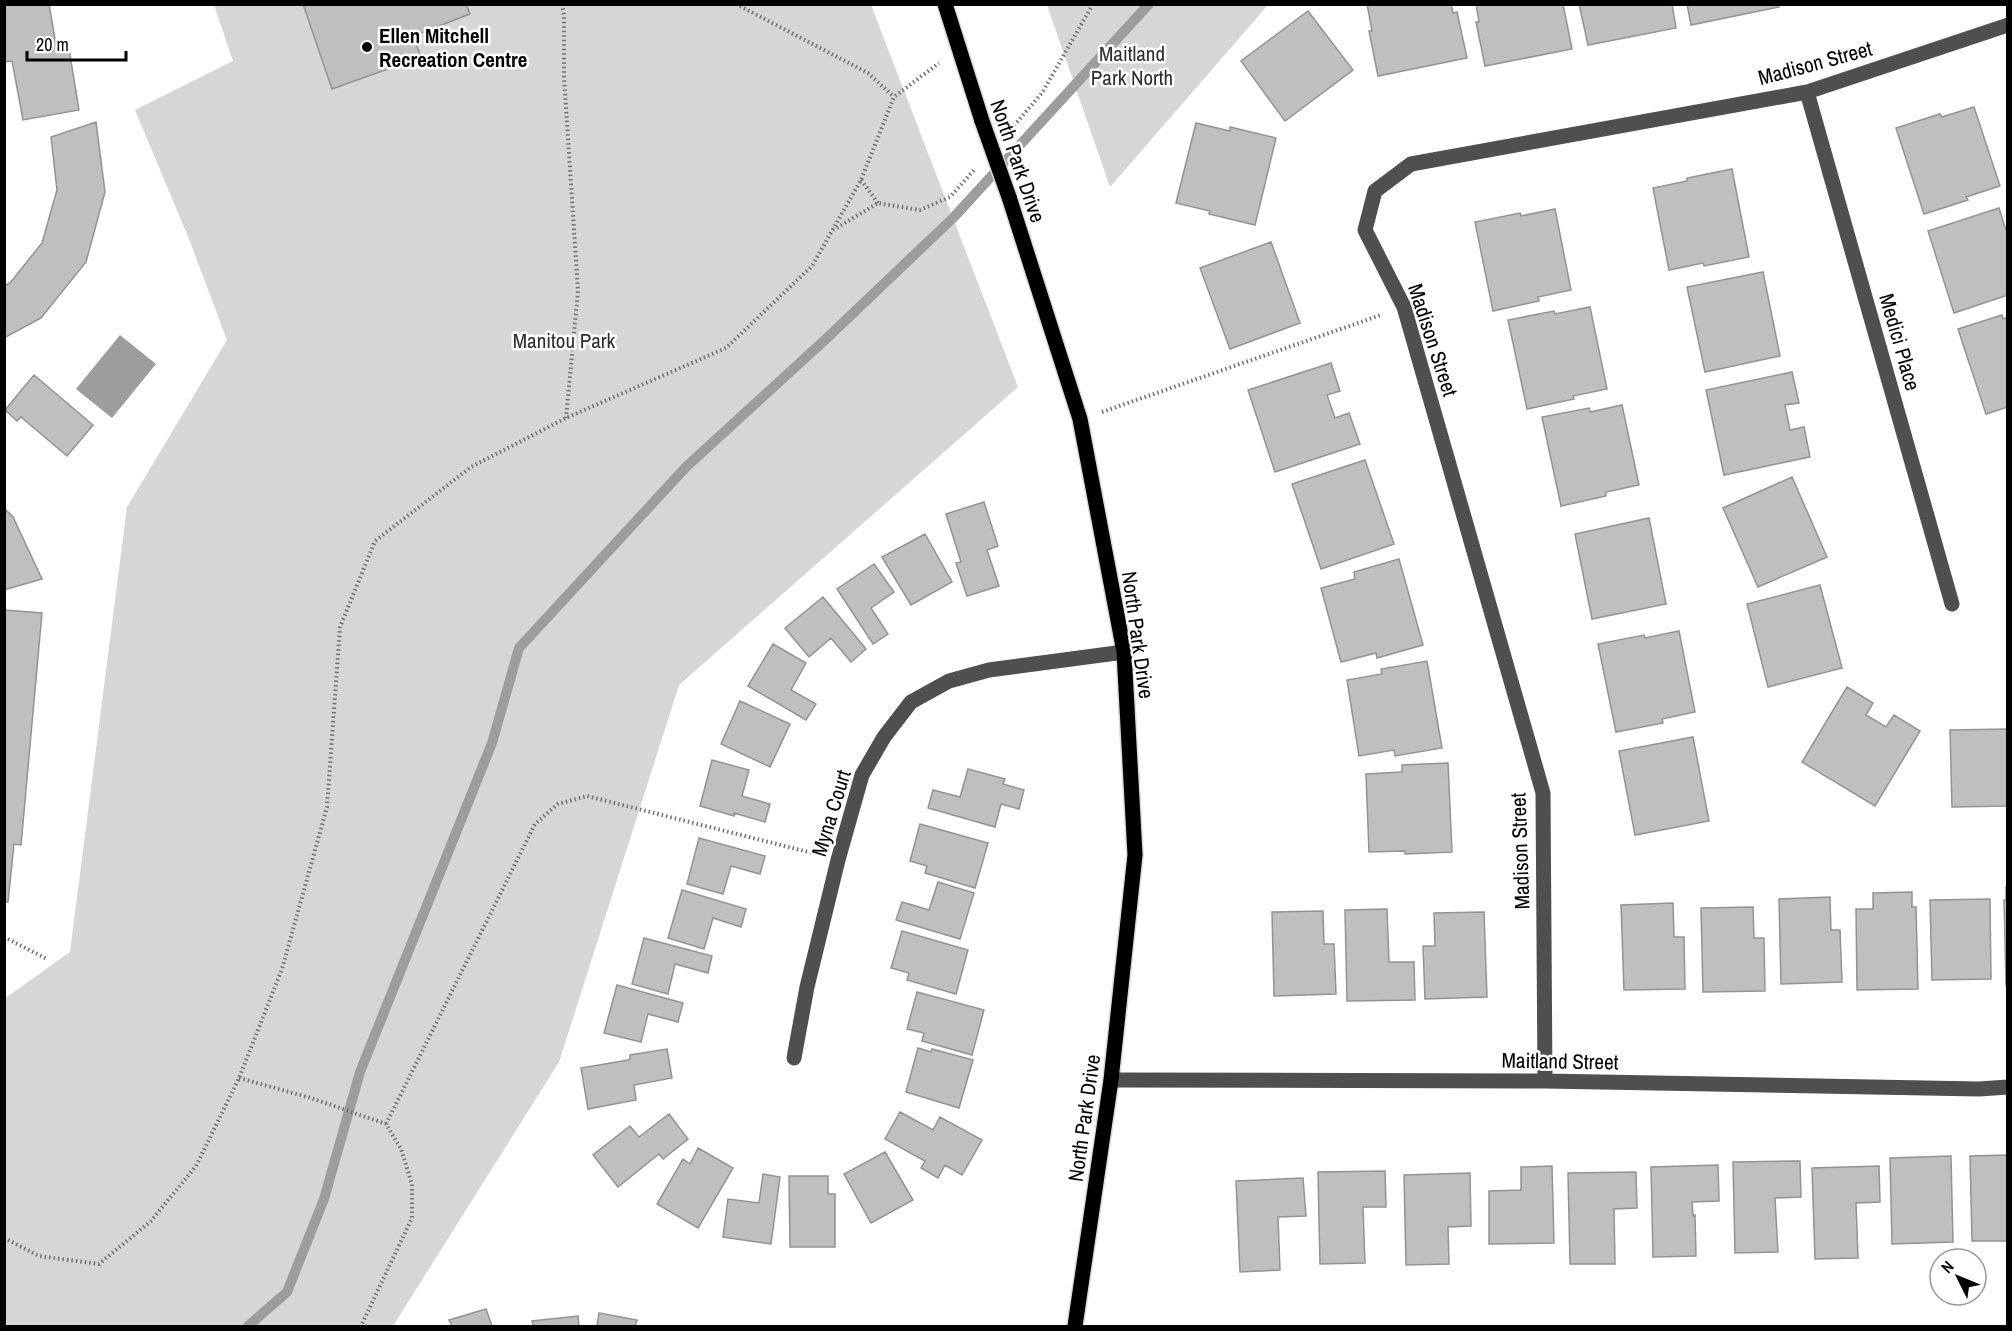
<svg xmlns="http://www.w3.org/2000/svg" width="2012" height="1331" font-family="'Archivo Narrow',sans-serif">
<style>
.green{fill:#d6d6d6}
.water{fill:#9d9d9d}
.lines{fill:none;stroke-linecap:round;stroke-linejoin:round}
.stream{stroke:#9d9d9d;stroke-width:10}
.building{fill:#bfbfbf;stroke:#939393;stroke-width:1.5}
.major-casing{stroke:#dbdbdb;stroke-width:18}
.path{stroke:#717171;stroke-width:4;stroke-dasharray:1.5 3;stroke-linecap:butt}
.minor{stroke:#4f4f4f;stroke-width:15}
.major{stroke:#000;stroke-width:15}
.major-bridge-casing{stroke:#dbdbdb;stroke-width:18;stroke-linecap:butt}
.major-bridge{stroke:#000;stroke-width:15}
.poi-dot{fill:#000;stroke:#fff;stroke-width:2}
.labels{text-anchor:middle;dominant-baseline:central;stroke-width:5;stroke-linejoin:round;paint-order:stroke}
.poi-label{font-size:21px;font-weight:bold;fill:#000;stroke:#fff;text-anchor:start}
.park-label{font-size:21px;fill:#2d2d2d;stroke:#fff}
.street-label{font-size:21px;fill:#000;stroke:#fff}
</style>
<rect width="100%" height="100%" fill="#fff"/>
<path class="green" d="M214,5H871L1018,387L679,685L559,1062L393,1326H5L4,999L70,952L127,507L227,340L189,239L135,110L233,61Z
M1047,5V4L1268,5L1110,187Z"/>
<path class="water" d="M120,335L156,364L112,418L76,389Z"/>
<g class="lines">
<path class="stream" d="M248,1326L287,1292L324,1199L360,1072L492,743L519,648L686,467L827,338L954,217L1149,4"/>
</g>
<path class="building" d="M4,4H49L57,51L69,49L79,110L23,120L12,61L4,62Z
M303,4H466L470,14L413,36L421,57L332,89Z
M1367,4H1451L1453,13L1457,12L1467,58L1378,76L1369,31H1372Z
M1476,4H1563L1572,49L1485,66L1476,22H1479Z
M1579,4H1672L1676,28L1588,45Z
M1687,4H1778L1779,7L1691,25Z
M1308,11L1353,70L1285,121L1241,61Z
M1974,107L2000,186L1966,197L1968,200L1924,214L1896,128L1940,114L1942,117Z
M96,122L105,192L86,262L41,318L4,338V286L10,283L42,243L57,190L51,137Z
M1196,123L1230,131V127L1276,138L1255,225L1209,214L1210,211L1176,203Z
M1732,169L1749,257L1704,266L1703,263L1669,270L1653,188L1687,181V178Z
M1999,208L2008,236V295L1954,313L1928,231Z
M1555,209L1571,290L1538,297L1539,301L1493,311L1475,222L1520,213L1521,216Z
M1271,242L1300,323L1230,349L1200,268Z
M1763,272L1780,356L1705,372L1687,287Z
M1590,307L1607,389L1573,396L1574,399L1527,409L1508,320L1554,311L1555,314Z
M2002,315L2003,319L2008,317V407L1986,414L1958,329Z
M1331,363L1340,391L1327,395L1335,418L1349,413L1360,444L1275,472L1248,390Z
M1792,372L1799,403L1785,405L1790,430L1804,427L1810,457L1724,475L1706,390Z
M34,375L93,425L67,456L21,417L17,421L5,410Z
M1622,405L1639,485L1606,492V496L1561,506L1542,417L1589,408L1590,412Z
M1365,460L1394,544L1321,569L1292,484Z
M1792,477L1827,557L1758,587L1723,508Z
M984,502L998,546L987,550L999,586L967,596L956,563L961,562L946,514Z
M4,508L13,517L42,579L4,590Z
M1649,518L1666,604L1592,619L1575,534Z
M925,534L952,582L911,605L882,557Z
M1399,559L1423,645L1377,658L1376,653L1341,662L1321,588L1355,579L1354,572Z
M874,564L894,592L871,608L888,634L873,644L837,589Z
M1820,585L1842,668L1768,687L1747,604Z
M823,597L866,649L851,662L831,638L809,657L785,628Z
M4,610L42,613L21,845L14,844L8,902H4Z
M1679,631L1695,712L1662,719L1663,723L1616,732L1598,644L1644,635L1645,638Z
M773,644L806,663L791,690L816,704L806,720L748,686Z
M1427,661L1442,748L1395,756L1394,750L1359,756L1347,680L1382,674L1381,669Z
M1847,687L1873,703L1866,715L1886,727L1894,715L1920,731L1875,806L1802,762Z
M740,701L790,724L770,767L721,744Z
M2008,729V806L1952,807L1950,730Z
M1693,737L1709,821L1635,835L1619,751Z
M712,760L749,770L742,796L770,804L765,822L734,813V816L700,806Z
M1448,763L1452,852L1405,854V851L1369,852L1366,774L1402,772V765Z
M968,769L1005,779L1003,784L1024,790L1019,809L1001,804L995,827L928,808L933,790L960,797Z
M920,824L988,843L975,888L925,873L927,866L910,861Z
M699,838L765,856L760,874L731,866L723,894L687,884Z
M938,882L974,893L960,939L896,920L902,902L929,910Z
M2006,887H2008V986H2006L2004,900H2006Z
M682,890L746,909L741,927L713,918L704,949L668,938Z
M1912,892V907H1916L1918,989L1857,990L1856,909H1873V893Z
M1830,897L1831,930H1840L1842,982L1781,984L1779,899Z
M1990,899L1991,979L1932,980L1930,900Z
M1673,903L1674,937H1684L1685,989L1624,990L1621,905Z
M1753,907L1754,938H1764L1765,991L1703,992L1701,908Z
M1387,909L1389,962H1414L1415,1000L1347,1001L1345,910Z
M1323,911L1324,944H1334L1336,994L1274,996L1272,912Z
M1484,912L1487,997L1425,999L1423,946H1435L1434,913Z
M902,931L968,950L956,994L907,980L909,973L891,968Z
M644,938L712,956L708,973L675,964L668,994L632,984Z
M617,985L683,1003L678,1022L648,1014L641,1042L604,1033Z
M917,992L984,1010L972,1055L922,1041L924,1033L907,1029Z
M918,1048L931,1052L932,1049L973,1060L959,1108L906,1092Z
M667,1049L672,1078L634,1085L636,1100L588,1109L581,1068L628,1060L630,1059V1055Z
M900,1112L933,1130L940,1117L982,1140L962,1175L945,1165L938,1178L921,1168L925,1161L885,1139Z
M669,1114L688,1139L663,1159L659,1154L618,1187L593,1155L630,1126L639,1137Z
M698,1148L733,1168L698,1228L657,1204L683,1159L690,1164Z
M885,1152L913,1200L871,1223L844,1174Z
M2008,1155V1241H1972L1970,1156Z
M1951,1156L1953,1242L1892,1244L1890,1158Z
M1800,1161L1801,1197L1775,1198L1778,1252L1735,1253L1733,1162Z
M1718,1165L1719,1201L1692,1202L1693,1216L1695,1215L1696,1256L1653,1257L1651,1167Z
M1552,1166L1554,1243L1489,1244V1191L1521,1190V1167Z
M1879,1166L1880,1202L1856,1203L1858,1258L1815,1259L1812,1168Z
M1385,1171L1386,1207H1363L1365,1263L1320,1264L1318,1172Z
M1636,1172L1637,1208L1614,1209L1615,1264H1570L1568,1173Z
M1470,1173L1471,1226L1448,1227L1449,1264L1406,1265L1404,1175Z
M763,1174L780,1177L771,1244L723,1237L728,1199L759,1203Z
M789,1176H828V1194H835V1247H790Z
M1303,1178L1306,1216L1278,1217L1280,1270L1240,1272L1236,1181Z
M486,1309L492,1326H452L449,1320Z
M599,1313L637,1320L635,1326H597Z
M578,1316L579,1326H533L532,1321Z"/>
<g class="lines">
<g class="major-casing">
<path id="major" d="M945,4L982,121
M1009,197L1080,419L1124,652L1135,855L1111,1080L1075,1326"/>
</g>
<path class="path" d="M562,4L564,16V77L578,291L566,418
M736,4L868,73L894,97
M1011,129L1042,93L1093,4
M861,180L878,203
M833,230L878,203L920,210L950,197L974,170
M1102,412L1381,315
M4,937L47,959
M239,1078L311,1098L386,1124L401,1149L412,1184V1218L361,1326
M386,1124L535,824L558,804L587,796L816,854
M4,1238L39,1256L99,1264L151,1221L196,1166L239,1078L282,969L327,807L340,627L375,541L471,467L566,418L726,348L812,266L861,180L894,97L939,63"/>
<path class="minor" d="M1807,92L1952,604
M794,1058L807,987L838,860L862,775L884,737L911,702L949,681L989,670L1124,652
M1111,1080L1545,1081L1979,1089L2008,1087
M1545,1081L1543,793L1404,307L1365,230L1375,191L1411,164L1807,92L2008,25"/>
<use href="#major" class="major"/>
<g class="major-bridge-casing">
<path id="major-bridge" d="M982,121L1009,197"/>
</g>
<use href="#major-bridge" class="major-bridge"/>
</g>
<circle class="poi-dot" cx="367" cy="47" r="6"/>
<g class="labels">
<g class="poi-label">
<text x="379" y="35">Ellen Mitchell<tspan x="379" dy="24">Recreation Centre</tspan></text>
</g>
<g class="park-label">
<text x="1132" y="53">Maitland<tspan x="1132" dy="24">Park North</tspan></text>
<text x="564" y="340">Manitou Park</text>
</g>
<g class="street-label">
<text transform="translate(1815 63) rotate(-15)">Madison Street</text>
<text transform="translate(1018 161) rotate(71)">North Park Drive</text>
<text transform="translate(1433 340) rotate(72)">Madison Street</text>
<text transform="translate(1900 342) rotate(74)">Medici Place</text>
<text transform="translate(1138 635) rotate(82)">North Park Drive</text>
<text transform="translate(831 813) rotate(-73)">Myna Court</text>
<text transform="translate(1520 851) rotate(-92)">Madison Street</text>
<text transform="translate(1560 1061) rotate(1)">Maitland Street</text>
<text transform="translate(1084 1118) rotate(-82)">North Park Drive</text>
</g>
</g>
<rect width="2012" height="1331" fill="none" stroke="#000000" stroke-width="12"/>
<g transform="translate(1958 1277) rotate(313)"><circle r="28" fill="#ffffff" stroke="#999999" stroke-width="1.5"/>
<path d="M0-4.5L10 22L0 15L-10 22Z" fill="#000000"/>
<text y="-9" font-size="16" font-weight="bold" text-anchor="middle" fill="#000000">N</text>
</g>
<path d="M27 51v9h99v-9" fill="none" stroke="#000000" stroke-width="3"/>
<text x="36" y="51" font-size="18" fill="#000000" stroke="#ffffff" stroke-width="4.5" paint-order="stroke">20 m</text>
</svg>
